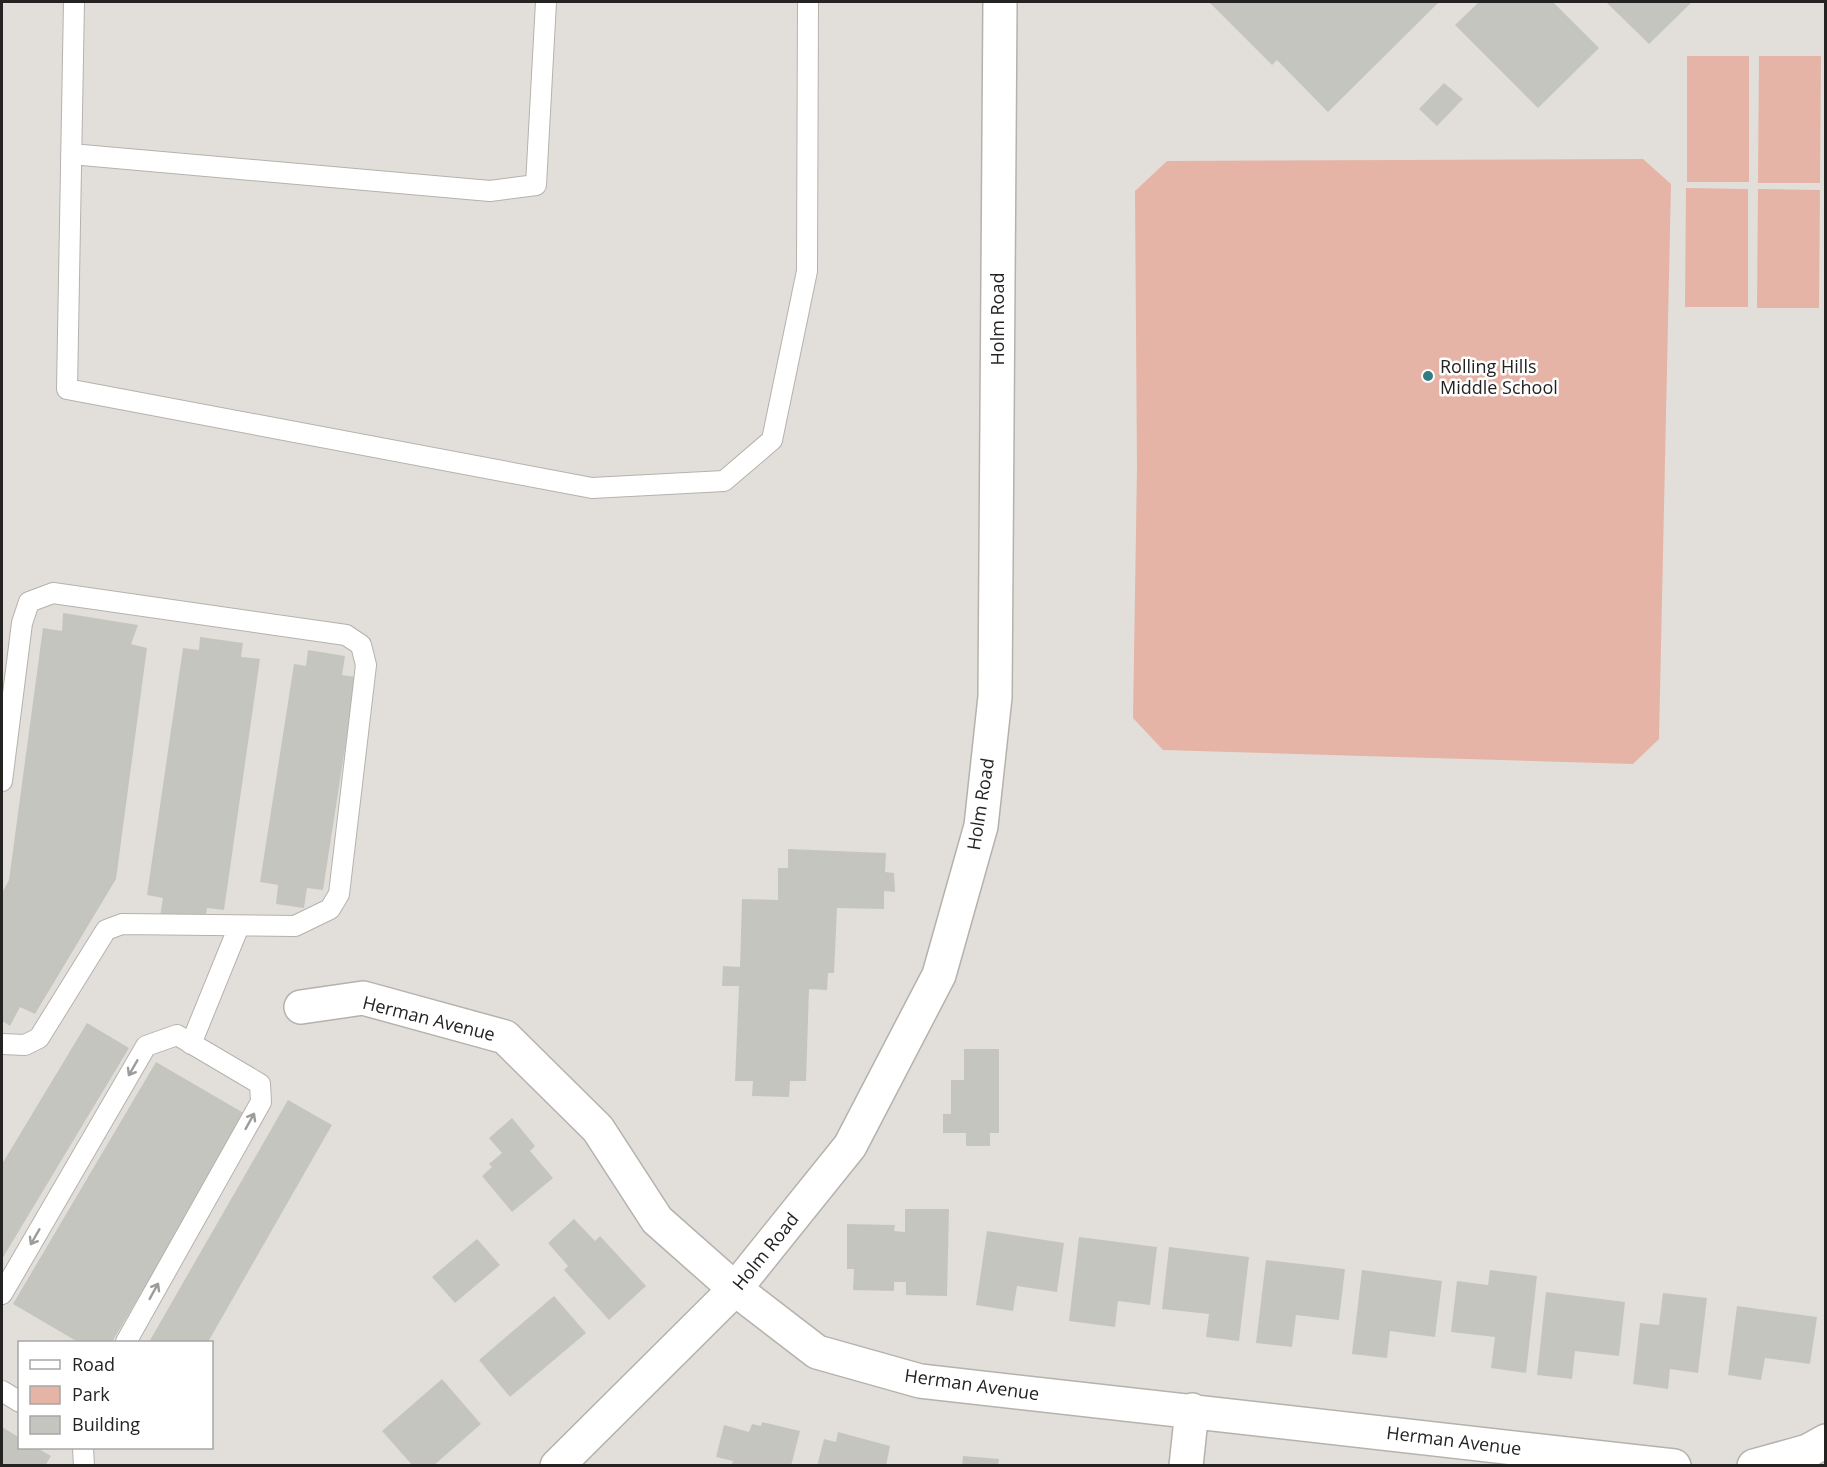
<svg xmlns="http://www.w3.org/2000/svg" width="1827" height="1467" font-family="'Open Sans',sans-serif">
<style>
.green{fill:#e5b4a7}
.building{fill:#c5c5bf}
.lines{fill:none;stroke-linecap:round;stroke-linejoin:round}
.lane-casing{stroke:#b5b2ad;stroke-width:22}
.street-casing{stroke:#b5b2ad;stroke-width:36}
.secondary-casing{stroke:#b5b2ad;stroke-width:36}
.lane{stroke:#fff;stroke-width:20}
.street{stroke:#fff;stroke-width:33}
.secondary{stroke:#fff;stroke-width:33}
.oneway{stroke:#9c9c9b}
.poi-dot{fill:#337c80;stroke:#fff;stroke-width:2}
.labels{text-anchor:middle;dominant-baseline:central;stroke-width:5;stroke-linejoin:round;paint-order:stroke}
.street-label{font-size:18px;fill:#242321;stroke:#fff}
.poi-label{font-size:18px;fill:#242321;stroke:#fff;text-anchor:start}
</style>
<rect width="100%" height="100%" fill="#e2dfda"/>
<path class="green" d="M1687,56H1749V182H1687Z
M1759,56H1821L1820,183H1758Z
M1643,159L1671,184L1659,739L1633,764L1163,750L1133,718L1137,468L1135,191L1167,161Z
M1686,188L1748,189V307H1685Z
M1758,189L1820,190L1819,308H1757Z"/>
<path class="building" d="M1209,2H1439L1328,112L1277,60L1272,65Z
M1479,2H1553L1599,48L1538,108L1455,25Z
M1606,2H1692L1649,44Z
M1444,83L1463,99L1437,126L1419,109Z
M63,613L138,625L131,644L147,648L116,879L35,1014L20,1007L10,1026L2,1021V893L9,880L43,628L62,631Z
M200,637L243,643L241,657L260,659L224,910L207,908L205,922L160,916L163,898L147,895L183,648L199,650Z
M308,650L345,656L342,675L356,677L323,890L307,888L304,908L276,904L278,885L260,882L294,664L306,666Z
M788,849L886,853L885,872L894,873L895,892L884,891V909L837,908L834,973H828L827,990L809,989L806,1081H790L789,1097L752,1096L753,1081H735L739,986H722L723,966L740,967L742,899L778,900V868H788Z
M87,1023L129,1048L2,1259V1164Z
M964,1049H999V1133H990V1146H966V1133H943V1114H951V1080H964Z
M156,1062L247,1115L112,1342H78L13,1304Z
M288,1100L332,1125L208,1342H149Z
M512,1118L535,1146L530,1151L553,1178L512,1212L482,1176L492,1167L489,1164L502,1153L489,1138Z
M905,1209H949L947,1296L906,1295V1282H894V1291L853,1290L854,1269H847V1224L895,1225L894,1231L905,1232Z
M574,1219L595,1241L600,1236L646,1286L609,1320L564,1270L568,1266L548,1243Z
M987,1231L1064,1243L1057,1292L1017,1286L1013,1311L976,1305Z
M1079,1237L1157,1247L1150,1305L1118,1301L1115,1327L1069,1321Z
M477,1239L500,1265L455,1303L432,1277Z
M1169,1247L1249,1257L1239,1341L1206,1337L1209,1314L1162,1309Z
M1266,1260L1345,1269L1339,1320L1296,1315L1292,1347L1256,1343Z
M1362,1270L1442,1281L1435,1337L1390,1331L1387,1358L1352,1354Z
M1490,1270L1537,1276L1526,1373L1491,1368L1495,1337L1451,1332L1457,1281L1488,1285Z
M1546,1292L1625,1302L1619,1356L1575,1351L1572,1379L1537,1375Z
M1663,1293L1707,1298L1698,1373L1670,1369L1668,1389L1633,1384L1640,1323L1659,1325Z
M554,1296L586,1333L510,1397L479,1360Z
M1737,1306L1817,1317L1810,1364L1765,1358L1761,1380L1728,1375Z
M442,1379L481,1424L433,1466H413L382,1431Z
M762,1422L800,1431L791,1466H731L733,1461L716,1457L724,1425L749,1432L752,1424L761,1426Z
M2,1427L20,1438V1448H37L51,1456L45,1466H2Z
M838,1432L890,1446L886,1466H817L824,1439L836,1442Z
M963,1456L999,1459L998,1466H962Z"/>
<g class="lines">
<g class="lane-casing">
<path id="lane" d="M74,2L67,389L592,488L724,481L772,440L807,271L808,2
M71,154L490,191L536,185L546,2
M2,781L22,623L29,602L53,593L346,635L361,645L366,665L339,894L330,909L295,926L122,924L106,930L39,1038L25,1045L2,1044
M191,1044L239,926
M2,1294L146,1046L177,1035L260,1084L261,1102L126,1342
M2,1391L20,1402
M83,1448L84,1466"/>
</g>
<g class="street-casing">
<path id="street" d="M301,1007L363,998L505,1037L598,1129L657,1220L735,1289L817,1352L920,1381L1674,1466
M1186,1466L1192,1410
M1754,1466L1808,1451L1826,1441"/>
</g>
<g class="secondary-casing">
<path id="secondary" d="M557,1466L735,1289L850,1146L939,975L981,826L995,697L1000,2"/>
</g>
<use href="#lane" class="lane"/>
<use href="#street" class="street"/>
<use href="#secondary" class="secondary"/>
</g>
<defs><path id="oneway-shaft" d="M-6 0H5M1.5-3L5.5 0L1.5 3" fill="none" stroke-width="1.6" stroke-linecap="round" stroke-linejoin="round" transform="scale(1.5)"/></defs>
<g class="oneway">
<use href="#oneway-shaft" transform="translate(133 1068) rotate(120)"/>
<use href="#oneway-shaft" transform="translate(250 1121) rotate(-61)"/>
<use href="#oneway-shaft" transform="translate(35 1237) rotate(120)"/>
<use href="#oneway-shaft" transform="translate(154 1291) rotate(-61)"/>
</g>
<circle class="poi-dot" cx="1428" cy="376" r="6"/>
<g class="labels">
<g class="street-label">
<text transform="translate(997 319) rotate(-90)">Holm Road</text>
<text transform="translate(980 804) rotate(-81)">Holm Road</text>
<text transform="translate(429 1018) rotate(14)">Herman Avenue</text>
<text transform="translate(765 1251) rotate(-51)">Holm Road</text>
<text transform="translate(972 1384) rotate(8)">Herman Avenue</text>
<text transform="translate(1454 1440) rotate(7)">Herman Avenue</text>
</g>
<g class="poi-label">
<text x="1440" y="366">Rolling Hills<tspan x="1440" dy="21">Middle School</tspan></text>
</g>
</g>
<rect width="1827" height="1467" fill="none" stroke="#242321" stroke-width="6"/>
<rect x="18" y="1341" width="195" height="108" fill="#ffffff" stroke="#a7a7a6" stroke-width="1.5"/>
<rect x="30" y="1360" width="30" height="9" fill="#ffffff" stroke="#a7a7a6" stroke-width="1.5"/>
<text x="72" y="1371" font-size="18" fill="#242321">Road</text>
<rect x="30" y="1386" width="30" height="18" fill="#e5b4a7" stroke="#a7a7a6" stroke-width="1.5"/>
<text x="72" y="1401" font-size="18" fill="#242321">Park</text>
<rect x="30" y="1416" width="30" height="18" fill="#c5c5bf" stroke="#a7a7a6" stroke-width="1.5"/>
<text x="72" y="1431" font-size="18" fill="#242321">Building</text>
</svg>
